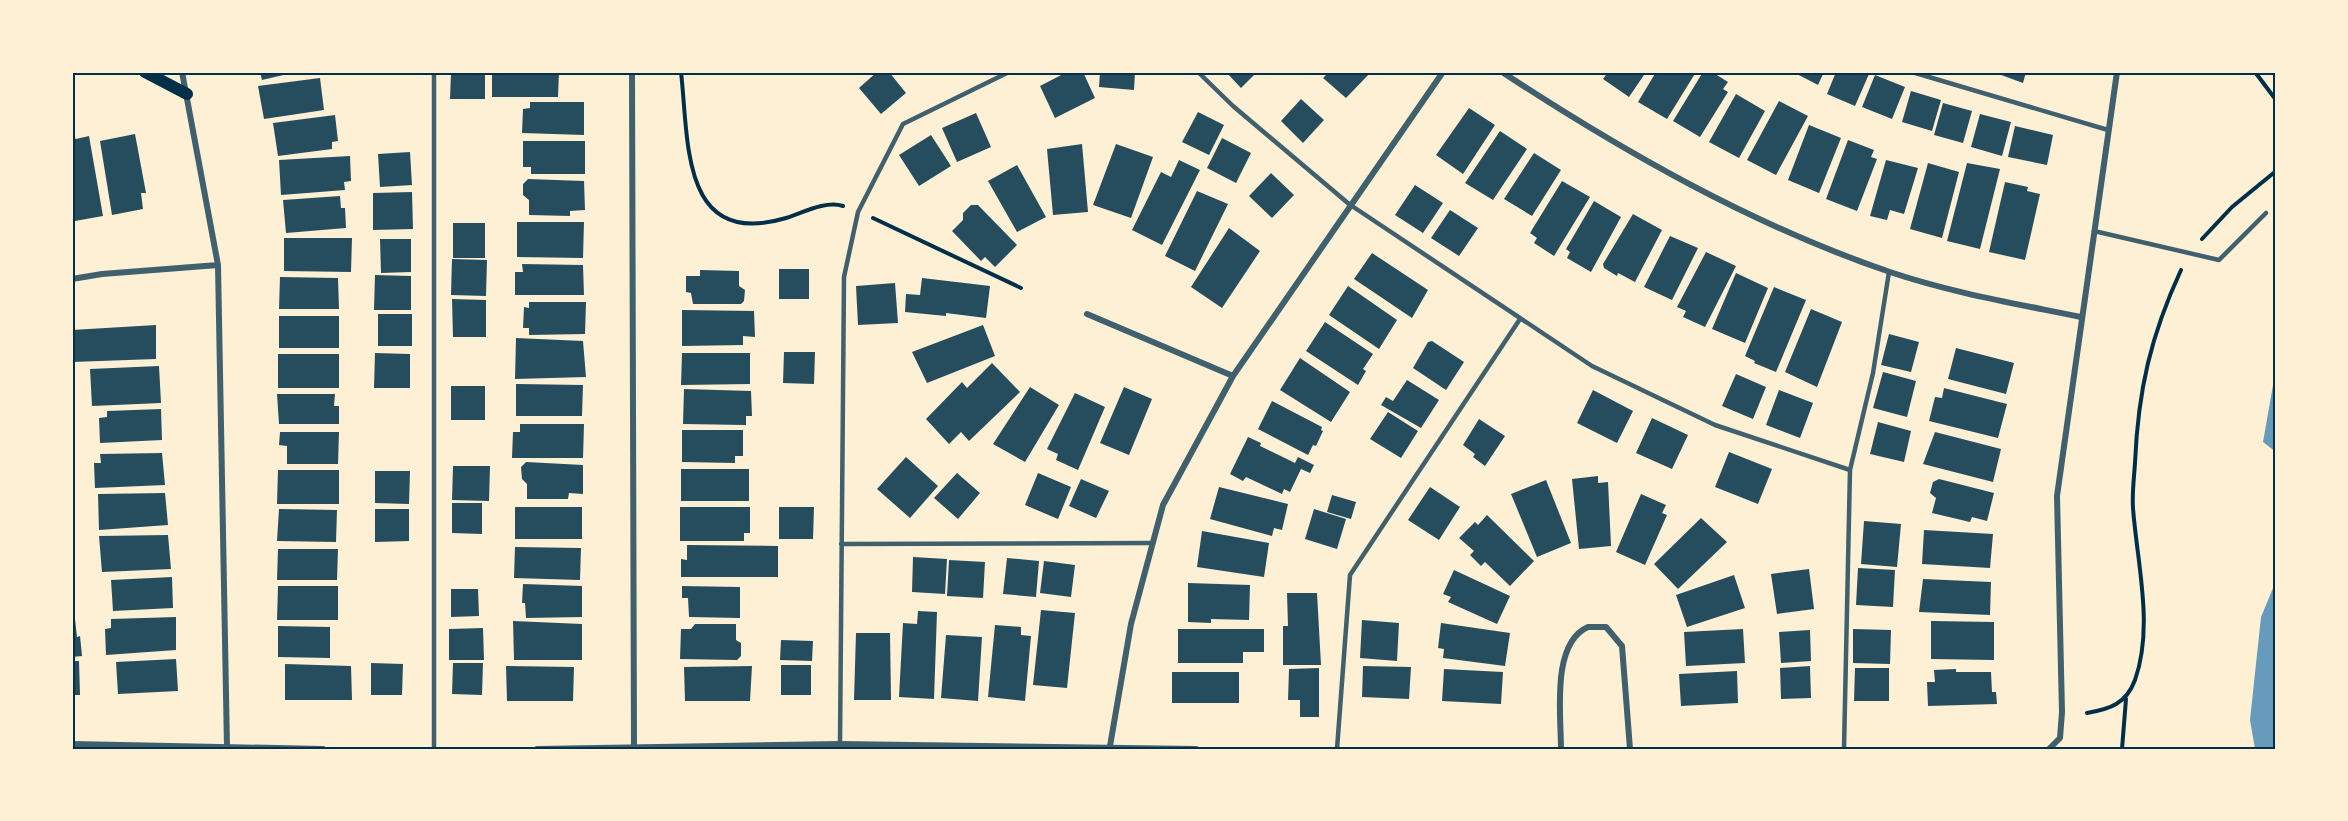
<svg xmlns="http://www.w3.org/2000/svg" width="2348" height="821" font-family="'Nunito Sans',sans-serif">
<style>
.water{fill:#669bbc}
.building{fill:#264d5e}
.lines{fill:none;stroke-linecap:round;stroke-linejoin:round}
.path{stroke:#003049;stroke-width:4}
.service{stroke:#3f606c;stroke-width:4.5}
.minor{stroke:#3f606c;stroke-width:6}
.secondary{stroke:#003049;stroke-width:12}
.neatline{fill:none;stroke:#003049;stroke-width:2}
</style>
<rect width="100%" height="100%" fill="#fdf0d5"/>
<path class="water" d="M2276,368V452L2263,442Z
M2276,581V749H2255L2250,720L2261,617Z"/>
<path class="building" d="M260,72H292V73L262,80Z
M492,72H559L558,97H492Z
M877,72H889L906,93L881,114L859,88Z
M1067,72H1083L1095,98L1055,118L1040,86Z
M1100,72H1135L1134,90L1099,87Z
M1226,72H1257L1241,88Z
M1329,72H1371L1346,98L1323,78Z
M1608,72H1646L1629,97L1603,79Z
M1656,72H1696L1667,119L1638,102Z
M1703,72H1712L1728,82L1723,89L1728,92L1700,137L1673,121Z
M1793,72H1824L1818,85Z
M1836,72L1869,74L1855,106L1827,94Z
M1993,72H2026L2023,83Z
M451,73H485V99H450Z
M1875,75L1905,87L1892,119L1862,107Z
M320,78L324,110L264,119L258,86Z
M1911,91L1941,100L1932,131L1902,122Z
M1736,94L1765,111L1739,158L1709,142Z
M1301,99L1324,120L1303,143L1281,121Z
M1779,101L1808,116L1776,175L1747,160Z
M530,102H584V135L522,133L523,109L530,108Z
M1943,103L1972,111L1963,143L1934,135Z
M1469,108L1495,125L1463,174L1436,155Z
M1198,112L1224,125L1209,155L1182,142Z
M976,113L991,147L957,162L942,128Z
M1980,114L2011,122L2002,156L1971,147Z
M335,115L338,141L332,142V149L278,156L273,123Z
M1809,125L1841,138L1819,193L1788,180Z
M2015,126L2053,135L2047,165L2008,157Z
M1500,131L1527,149L1493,200L1465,183Z
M135,134L146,193H141L143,209L112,215L100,141Z
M931,135L951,166L919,186L899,155Z
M72,136L76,139L89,136L103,216L75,221L72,206Z
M1222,138L1251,153L1236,183L1207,168Z
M1848,140L1874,150L1871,157L1877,159L1857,211L1826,199Z
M523,141H585V174H531V167H523Z
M1082,144L1088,212L1053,215L1047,149Z
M1116,144L1153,157L1131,218L1093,205Z
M410,152L412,185L380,187L378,154Z
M1534,153L1561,170L1532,216L1504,199Z
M350,156L351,181L344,182L345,190L281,195L279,160Z
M1179,160L1200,170L1162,245L1132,230L1161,172L1171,177Z
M1886,160L1918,168L1904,214L1890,210L1887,220L1870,216Z
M1928,163L1959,172L1942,238L1910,229Z
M1967,163L2000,169L1980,249L1947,241Z
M1017,165L1046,217L1017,232L988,181Z
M1271,173L1294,195L1272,218L1249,196Z
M528,179L584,181L585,210L570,211V216L529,215V200L523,195V184Z
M1562,181L1590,197L1554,256L1534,243L1537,238L1530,233Z
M2005,182L2028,187L2027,191L2040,194L2025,260L1989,252Z
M1415,185L1443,203L1423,233L1395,215Z
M1197,191L1228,204L1195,271L1165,256Z
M412,192L413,229L373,230V193Z
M340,196L341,208H345L346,228L286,233L283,200Z
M1594,201L1621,217L1591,272L1567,258L1570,252L1566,249Z
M971,205H978L1017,245L995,267L985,257L981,261L952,231L963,220V213Z
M1450,210L1478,228L1459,256L1431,238Z
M1633,214L1662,230L1635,282L1618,273L1617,276L1604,268L1603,264Z
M517,222H584L583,258L517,257Z
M453,223H485V258H453Z
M1229,228L1260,251L1222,308L1191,287Z
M1670,236L1698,248L1672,300L1644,287Z
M284,238H352L351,272L284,271Z
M380,239H411V272L381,273Z
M1706,252L1736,266L1705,327L1683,317L1686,311L1677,307Z
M1372,253L1428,290L1412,318L1354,279Z
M452,259L487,260L486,296L451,295Z
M522,264L583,265L584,295H515V272H523Z
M779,269H809V299H779Z
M700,270L739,271V286L745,290L744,301L741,304H693L691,293L686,292V276H700Z
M1736,273L1768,288L1745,343L1712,329Z
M375,275L411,276V310H374Z
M280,277L338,278L339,309H279Z
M922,278L990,286L986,318L946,313V316L905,312L906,294L920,295Z
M895,283L898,323L858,325L856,286Z
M1348,286L1397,320L1379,349L1329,315Z
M1774,287L1806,300L1776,372L1754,363L1755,361L1745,356Z
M452,299L486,300V337H453Z
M529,302H586L585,334L529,335V328H523L524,307L529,308Z
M1811,309L1842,322L1817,387L1785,372Z
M682,310L754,311L755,337L743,336V345L682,346Z
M378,314H412V346H378Z
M279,316H339V348H279Z
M1325,322L1373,354L1363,369L1366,371L1358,385L1306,351Z
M156,325V359L72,362V330Z
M983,325L995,356L927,383L912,352Z
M1889,334L1919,342L1911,372L1881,365Z
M516,338L583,341L586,377L515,379Z
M1432,341L1464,362L1446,390L1413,368L1428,342Z
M1956,348L2014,363L2006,394L1948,379Z
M784,352H815L814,384L783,383Z
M375,353L410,354V388H374Z
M682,353H750V384L681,385Z
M278,354H339V388H278Z
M1300,358L1350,392L1331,422L1280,390Z
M992,363L1020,392L969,441L961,432L949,444L926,419L962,382L967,388Z
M159,366L161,403L92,406L90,369Z
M1883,372L1916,381L1907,417L1873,408Z
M1736,374L1766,387L1753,419L1722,406Z
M1407,380L1439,400L1421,428L1381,405L1386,397L1393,401Z
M516,384L583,385L582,416H516Z
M451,386H485V420H451Z
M1030,387L1059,405L1025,462L993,444Z
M1124,387L1152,399L1129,455L1100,443Z
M1944,388L2007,404L1998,438L1929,421L1935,397L1942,398Z
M684,389L751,391L752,416H746V425L683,424Z
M1593,390L1633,411L1617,443L1577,423Z
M1779,390L1813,403L1800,438L1766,425Z
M1075,393L1105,407L1078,470L1056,460L1058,454L1047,449Z
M277,394H335L334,406H339V424H279Z
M1272,401L1322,427L1321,430L1323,431L1316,446L1313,445L1308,455L1258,429Z
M161,409L162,440L100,443L99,418L107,417V411Z
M1388,412L1418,431L1401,458L1370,439Z
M1652,418L1688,435L1672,469L1636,453Z
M1479,419L1505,436L1485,466L1473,457L1475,454L1463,445Z
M1878,422L1911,431L1904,462L1870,454Z
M520,424H584L583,458H512L513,432H520Z
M682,430H743V456H735V463L682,462Z
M280,432H339L338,464H287V446L279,445Z
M1935,432L2001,449L1993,482L1923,464Z
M1248,437L1261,443L1260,446L1295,463L1298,457L1314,465L1310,473L1301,469L1290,492L1284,489L1282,494L1246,477L1243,481L1230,474Z
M1729,452L1772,469L1758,504L1715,487Z
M162,453L165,485L95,488L94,463H101L100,454Z
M906,457L938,486L910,518L877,489Z
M526,462L583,465V494L569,493L568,499H527V484L522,479L521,467Z
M453,466H490L489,501L452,500Z
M681,469H749V501H681Z
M278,470H339V504H277Z
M375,471H410L409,504L375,503Z
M957,473L980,493L958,519L934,498Z
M1038,473L1071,487L1058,519L1025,505Z
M1598,476V483L1608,482L1611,546L1579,549L1572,479Z
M1081,479L1109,491L1096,518L1069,506Z
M1939,479L1994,493L1987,521L1972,517L1970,522L1932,513L1936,498L1930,493L1933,482Z
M1546,480L1571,543L1537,557L1511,494Z
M1219,487L1288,504L1282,530L1274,528L1272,536L1210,519Z
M1430,487L1460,507L1439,540L1408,520Z
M165,493L168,525L99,530L98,494Z
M1641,494L1666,505L1662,513L1667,515L1645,565L1616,552Z
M1332,495L1356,502L1351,519L1327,512Z
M452,503H482V534L452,533Z
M515,507H582V539H515Z
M680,507H750V533H744V541H680Z
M779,507H814L813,539H779Z
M279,509L337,510L336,542L277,541Z
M375,509H409V541L375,542Z
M1314,509L1346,519L1337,549L1305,539Z
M1487,515L1534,561L1510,586L1485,562L1481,566L1470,555L1474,551L1459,538L1475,522L1478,525Z
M1701,518L1727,542L1678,589L1654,564Z
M1864,521L1901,524L1897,567L1861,564Z
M1924,530L1993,534L1990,568L1922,564Z
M1202,531L1269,543L1264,577L1197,567Z
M168,535L171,569L102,572L99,536Z
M687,545L778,546V577H681V559L687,560Z
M515,547L581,548L580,580L514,578Z
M278,549H338L337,580H277Z
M913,557L947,559L945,594L912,592Z
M1007,558L1039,561L1036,597L1003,594Z
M949,560L985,562L983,598L947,596Z
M1044,561L1075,565L1071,597L1040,593Z
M1858,568L1895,570L1893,607L1856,605Z
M1809,569L1814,609L1777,614L1771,574Z
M1454,570L1510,596L1497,624L1448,602L1451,597L1443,594Z
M1734,575L1745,608L1687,627L1676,595Z
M172,577L173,608L113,611L111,580Z
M1923,579L1991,582L1990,615L1919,612Z
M1188,583L1250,585L1249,620L1211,619V623L1188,622Z
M523,584L582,586V617L526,618L525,603H522Z
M278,586H338V620H277Z
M682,586L740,587V618L689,617L688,598H682Z
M451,589H478L479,616L451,617Z
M1287,593H1317L1321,665H1283V626H1288Z
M1041,610L1075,613L1067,688L1033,685Z
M918,611L937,612L934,699L899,697L903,623L917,624Z
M176,617V650L106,655L105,629L111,628V619Z
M72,619H75L77,637L80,636L82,656L72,657Z
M1362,620L1399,623L1397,661L1360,658Z
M513,621L582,624V660H514Z
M1931,621L1994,622V660L1931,659Z
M1441,623L1510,633L1505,666L1443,658L1444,649L1438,648Z
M695,624H736V640L741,643V656L737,660L680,659L681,629H691Z
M995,625L1021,627V635L1031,636L1025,701L988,697Z
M278,626L330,627V658L278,657Z
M483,628L484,660H449V629Z
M1178,629H1264V652H1243V663H1178Z
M1743,629L1745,663L1686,666L1684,632Z
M1853,629L1891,630L1890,664L1853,663Z
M1810,630L1811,661L1781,663L1779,632Z
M856,633H890L891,700H854Z
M946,635L982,637L978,701L941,698Z
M781,640L813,641L812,661L780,660Z
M176,659L178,691L118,694L116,662Z
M72,661H79L80,695H72Z
M371,663L403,664L402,695H371Z
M453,663H483L482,695L452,694Z
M285,664L351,666L352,700H285Z
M781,665H811V695H781Z
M506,666L574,667L573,701H507Z
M752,666L750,701H685L684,667Z
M1363,666L1411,667L1409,699L1362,697Z
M1810,666L1811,698L1781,699L1780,668Z
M1319,668V717H1300V700H1288L1289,669Z
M1855,668H1889V701H1854Z
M1444,669L1503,672L1501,704L1442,701Z
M1956,669V672H1991L1992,692H1996L1997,704L1928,706L1927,682H1935L1934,670Z
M1737,671L1738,703L1681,706L1679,674Z
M1172,672H1239V703H1172Z"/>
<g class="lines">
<path class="path" d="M681,72C689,140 680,250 786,218C802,213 826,200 843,206
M2255,72L2276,100
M873,218L1021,288
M2202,239L2232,207L2276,171
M2087,713C2110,709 2126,704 2135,680C2154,626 2137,563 2133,508C2132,493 2134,478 2135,463C2138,390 2151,335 2181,270
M2122,749L2126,699"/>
<path class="service" d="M1198,72L1233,106L1349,204L1592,366L1715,425L1850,470
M1912,72L2108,130
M2094,231L2219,260L2266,213
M841,544L1153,543
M840,744L844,277L858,212L903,124L1009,72
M434,749V72
M1337,749L1350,575L1520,319
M1844,749L1850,470L1873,373L1889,272"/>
<path class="minor" d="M182,72L218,265L227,747
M632,72L634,747
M1502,72C1624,152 1752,225 1890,272C1952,293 2018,304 2081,317
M72,279L102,274L218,265
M1087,314L1233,376
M72,744L323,749
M1110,746L1131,624L1163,505L1233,376L1443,72
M537,749L840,744L1196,749
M1561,749C1561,715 1551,643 1588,627H1606L1622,646L1630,749
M2049,749L2060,738L2062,712L2057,496L2117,72"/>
<path class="secondary" d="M145,72L187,94"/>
</g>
<rect width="2348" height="821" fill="none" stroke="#fdf0d5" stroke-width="147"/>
<rect x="74" y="74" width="2200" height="674" class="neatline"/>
</svg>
